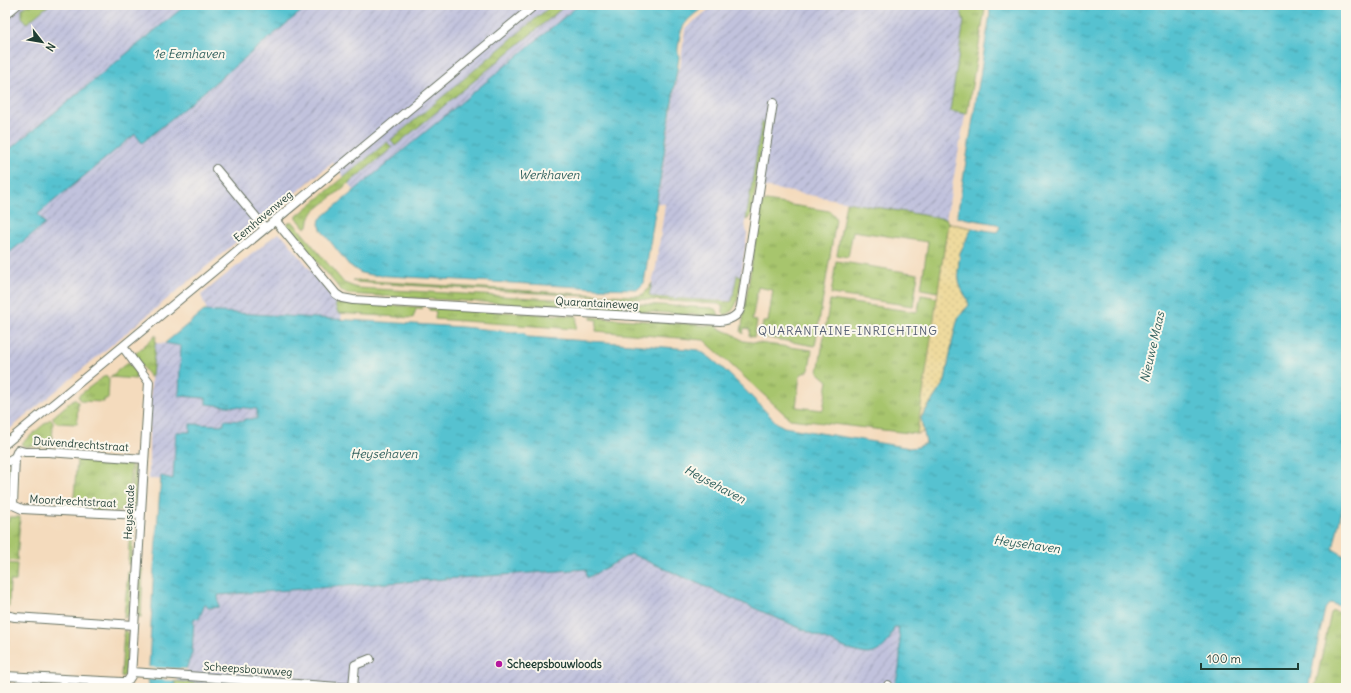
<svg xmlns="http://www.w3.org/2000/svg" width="1351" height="693" font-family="Delius,sans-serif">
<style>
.industrial{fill:url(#industrial-furrows)}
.grass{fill:url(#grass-tufts);stroke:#638150}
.sand{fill:url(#sand-dots);stroke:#868c69}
.water{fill:url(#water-ripples);stroke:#3b8082}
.pier{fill:#f4dbbd}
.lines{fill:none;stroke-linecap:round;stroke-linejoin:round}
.minor-casing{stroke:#6a7464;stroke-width:10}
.minor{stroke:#fff;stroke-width:8}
.poi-dot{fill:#b5179e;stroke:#fbf7ec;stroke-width:1.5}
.labels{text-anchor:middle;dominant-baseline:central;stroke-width:4;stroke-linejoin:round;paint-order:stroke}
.street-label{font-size:11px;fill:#1f3d34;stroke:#fbf7ec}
.poi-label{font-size:11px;font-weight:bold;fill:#1f3d34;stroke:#fbf7ec;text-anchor:start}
.water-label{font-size:12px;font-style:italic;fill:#2d5e5b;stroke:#fbf7ec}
.neighbourhood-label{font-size:12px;letter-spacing:1px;fill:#576175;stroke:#fbf7ec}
</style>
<defs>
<pattern id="industrial-furrows" width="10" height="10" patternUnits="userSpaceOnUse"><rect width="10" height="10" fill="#c1c2dd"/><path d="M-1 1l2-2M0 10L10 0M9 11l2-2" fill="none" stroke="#9c9fb4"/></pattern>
<pattern id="grass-tufts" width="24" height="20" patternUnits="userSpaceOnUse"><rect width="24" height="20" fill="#a7c56d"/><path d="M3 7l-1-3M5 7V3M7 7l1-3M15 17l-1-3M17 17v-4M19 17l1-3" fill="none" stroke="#87a15a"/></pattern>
<pattern id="sand-dots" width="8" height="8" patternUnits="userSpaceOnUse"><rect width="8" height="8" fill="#eeda9e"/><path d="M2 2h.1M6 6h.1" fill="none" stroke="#ccbc89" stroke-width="1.8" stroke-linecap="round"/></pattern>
<pattern id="water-ripples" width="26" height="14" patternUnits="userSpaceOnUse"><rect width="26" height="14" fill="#57c2d0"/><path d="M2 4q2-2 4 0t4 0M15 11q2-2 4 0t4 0" fill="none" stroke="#479faa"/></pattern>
</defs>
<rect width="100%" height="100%" fill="#fbf7ec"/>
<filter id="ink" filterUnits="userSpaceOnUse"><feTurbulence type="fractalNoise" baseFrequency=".025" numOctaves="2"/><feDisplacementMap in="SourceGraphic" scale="8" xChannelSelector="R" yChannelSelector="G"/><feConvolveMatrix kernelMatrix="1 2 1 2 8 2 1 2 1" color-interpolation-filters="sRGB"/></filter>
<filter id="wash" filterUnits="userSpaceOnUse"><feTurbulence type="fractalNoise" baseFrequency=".012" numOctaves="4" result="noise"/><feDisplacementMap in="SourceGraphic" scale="16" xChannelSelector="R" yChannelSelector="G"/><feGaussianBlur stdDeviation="0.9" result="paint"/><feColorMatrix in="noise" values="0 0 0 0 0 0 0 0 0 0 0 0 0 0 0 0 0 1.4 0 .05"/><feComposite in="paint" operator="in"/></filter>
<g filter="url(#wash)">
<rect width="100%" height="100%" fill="#f4dbbd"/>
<path class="industrial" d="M5,5H612L363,203L333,162L5,433Z
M714,5H984L985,9L946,219L752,185L745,222L747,235L741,276L737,275L732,301L652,297L649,295L656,267L665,204L657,203L678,69H680L685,29Z
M278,233L285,238L342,309L341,325L210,319L201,295Z
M153,343L185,344L263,396L259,441L175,480L149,479V424Z
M631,554L852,651L868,654L892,634L894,627H898L900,638V656L899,671L893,688H223L214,687V682L175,686L176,669L192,653L194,618L199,619L205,604L207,605L218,595L587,569V578Z"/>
<path class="grass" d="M27,5H49L27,23L22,17V9Z
M552,5H566L395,146L391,140Z
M962,8L985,9L967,114L950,111L964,21L961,11Z
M762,120L765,126L751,216L749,219L746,220Z
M387,142L392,148L312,213L309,220L308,226L305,228L297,218V216Z
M766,201L829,211C833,213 835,216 836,220L815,346L763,337L761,334L763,322H768L773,290L758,287L752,320L757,321L754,337L749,336L750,329L744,328L743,334L741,332L761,205Z
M846,202L946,219L948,222L938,292L921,289L928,242L853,231L848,257L837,255Z
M292,221L344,283L357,288L712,308L717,310L719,316L347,294L341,290L286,225Z
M836,261L918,274L913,306L831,294Z
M737,275L741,276C739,289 740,310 725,315L723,313V308L719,304L355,282L353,280L581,294L636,296C644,296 648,290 652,283L649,295L652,297L730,302L732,301Z
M921,295L938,298L917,434L790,419L704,340L596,331L597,320L591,319V317L717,326L718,328L733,334L743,341L812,350L809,370L800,375L796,407L823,410L828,381L818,372L830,300L916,312L918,310Z
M351,303L423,307L422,309H416L413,318L338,313L335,304Z
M429,308L577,316L576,329L435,319L436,311L429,310Z
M156,335L152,376L150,377L134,356L136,355L135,354Z
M128,362L136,372V379L110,377Z
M106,375L109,379L108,399H104V402L81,401L78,396Z
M74,399L78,402L77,424L57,423L53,419V417Z
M50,419L53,422L52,447L29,446V447H25L21,444Z
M77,459L124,462L131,464L128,512L73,509Z
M12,463L10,491H5V469Z
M133,466L137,467L135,507L132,509H130Z
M9,517H20L17,561L5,560V521H9Z
M130,522L133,523L134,525L131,563L128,565Z
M5,563L17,564L16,581H10L9,607L5,606Z
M140,569H143L141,617H138Z
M128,571L131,573L129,614L125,618H124Z
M1334,611L1346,615V688H1315L1331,613Z
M5,622H9L6,671H5Z
M124,630H125L128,634L125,675L122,677H121Z
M175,681L204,684L215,682L214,687L223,688H174Z"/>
<path class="sand" d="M948,223L972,228L960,253L958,271L960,288L967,298L969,305L963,311L954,333L945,381L921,417L923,432L917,434Z"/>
<path class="water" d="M186,5H309L142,143L135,134L38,214L45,224L5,256V153Z
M579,5H706C692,17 681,21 679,42C678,47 677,52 679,57L644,283L638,289L598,288L372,275L361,273L349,265L322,231L319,224L320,219Z
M989,5H1346V492L1333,549L1346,557V608L1331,603L1328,605L1325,609L1308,688H893C902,669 901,647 898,627H894C891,640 883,652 869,654C864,654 857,652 852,651L631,554L587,578L586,569L218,595L219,607L208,608L205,604L199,619L194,618L192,653L186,669H176L174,688H148L153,582L161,476L173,479L176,432H190V424L224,425V420L244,421V419H257V409L206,404V398L179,396L181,346L165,343L204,311L462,327L524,333L528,337L619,343L699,350C726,367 754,400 777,423L784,427L910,448L918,447L926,443L921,418L945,381L954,333L958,318L969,305L967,298L960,288L958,271L960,253L972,228L996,232L998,231L1000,227L997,224L957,217L989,21L990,13Z"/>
<path class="pier" d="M146,667L188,669L187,671H178L177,681L145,679Z"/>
</g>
<g filter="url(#ink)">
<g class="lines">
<g class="minor-casing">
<path id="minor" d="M5,15L17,5
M216,169L265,228
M275,220L336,294L342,298L353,300L720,321C730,320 739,316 741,306L773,103
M5,444L535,5
M18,450L15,457L13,505L22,509L140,515
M18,450L25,452H48L144,459
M5,463L15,457
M5,615L15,617L134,625
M132,672L353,688
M5,676L122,682H127L131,676L149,382L123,347
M353,687L355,665L370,659
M5,688L6,676
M887,688L888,685"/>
</g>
<use href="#minor" class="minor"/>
</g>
</g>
<circle class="poi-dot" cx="499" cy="664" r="4"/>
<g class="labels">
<g class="street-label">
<text transform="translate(263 216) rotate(-40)">Eemhavenweg</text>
<text transform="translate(597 303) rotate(3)">Quarantaineweg</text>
<text transform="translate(81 444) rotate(4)">Duivendrechtstraat</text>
<text transform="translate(73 501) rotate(3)">Moordrechtstraat</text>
<text transform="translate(129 512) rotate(-87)">Heysekade</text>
<text transform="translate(248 669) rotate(4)">Scheepsbouwweg</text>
</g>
<g class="poi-label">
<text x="507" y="664">Scheepsbouwloods</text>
</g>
<g class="water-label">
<text x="189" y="53">1e Eemhaven</text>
<text x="549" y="174">Werkhaven</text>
<text transform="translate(1152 347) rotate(-77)">Nieuwe Maas</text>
<text x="384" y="453">Heysehaven</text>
<text transform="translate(715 484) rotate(28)">Heysehaven</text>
<text transform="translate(1027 544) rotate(8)">Heysehaven</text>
</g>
<g class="neighbourhood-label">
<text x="848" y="330">QUARANTAINE-INRICHTING</text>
</g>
</g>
<rect width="1351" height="693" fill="none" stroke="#fbf7ec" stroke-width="20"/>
<g transform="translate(42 42) rotate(121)" stroke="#fbf7ec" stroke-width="3" paint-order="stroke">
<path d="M0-3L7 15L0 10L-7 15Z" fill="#1f3d34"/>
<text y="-6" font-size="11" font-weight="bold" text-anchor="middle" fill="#1f3d34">N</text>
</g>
<path d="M1201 663v6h97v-6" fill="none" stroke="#1f3d34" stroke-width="2"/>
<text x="1207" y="663" font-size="12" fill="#1f3d34" stroke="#fbf7ec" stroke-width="3" paint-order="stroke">100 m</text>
</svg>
